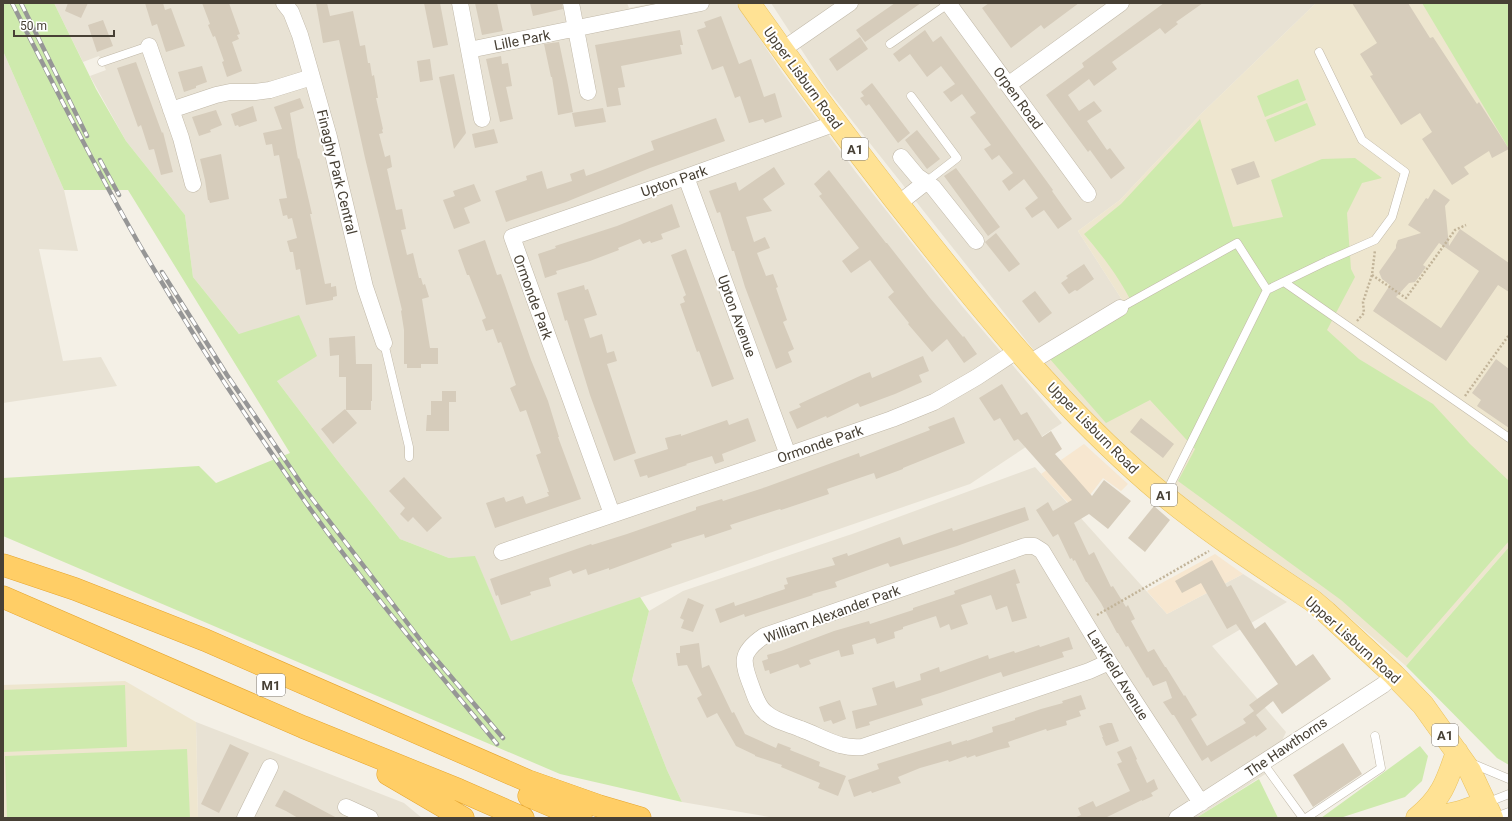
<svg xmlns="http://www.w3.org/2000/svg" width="1512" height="821" font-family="Roboto,sans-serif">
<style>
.residential{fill:#e8e2d4}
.commercial{fill:#f7e7d0}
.education{fill:#eee6cf}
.green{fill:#ceeaad}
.building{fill:#d6ccbb;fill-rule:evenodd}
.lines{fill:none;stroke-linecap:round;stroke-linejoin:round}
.lane-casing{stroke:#c0b8a8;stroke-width:9}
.street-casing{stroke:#c0b8a8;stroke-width:17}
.primary-casing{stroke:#eac25e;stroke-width:23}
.highway-casing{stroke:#e5a52f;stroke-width:23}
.path{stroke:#c2b499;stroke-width:2.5;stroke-dasharray:2 2;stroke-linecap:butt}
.lane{stroke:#fff;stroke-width:8}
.street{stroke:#fff;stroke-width:16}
.primary{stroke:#ffe294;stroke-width:22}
.highway{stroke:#ffce66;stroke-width:22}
.rail-casing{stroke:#969696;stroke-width:4.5}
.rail{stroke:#fff;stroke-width:3;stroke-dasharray:9;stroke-linecap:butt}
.labels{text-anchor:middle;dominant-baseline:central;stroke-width:4;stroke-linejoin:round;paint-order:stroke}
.shield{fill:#fff;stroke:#7e7972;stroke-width:1}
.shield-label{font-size:13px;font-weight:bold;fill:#474035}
.street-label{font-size:14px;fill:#474035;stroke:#fff}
</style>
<rect width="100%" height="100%" fill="#f4f0e6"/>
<path class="residential" d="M54,3H627L629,8L653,3H736L782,72L855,171L961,305L1062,423L970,484L511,642L475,557L449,558L400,539L337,460L277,381L193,277L185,215L126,141L90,76L106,70L99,56L83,62Z
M771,3H1316L1202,113L1120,200L1078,231L1126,306L1040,358L827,89Z
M3,51L64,190L78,251L39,249L63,361L101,357L117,386L3,403Z
M1035,467L1167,614L1243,574L1287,602L1212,646L1286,732L1267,773L1196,818H775L682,802L667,770L632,680L649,611L683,591L852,534Z
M196,722L404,803L422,818H198Z"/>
<path class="commercial" d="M1084,444L1128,484L1121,491L1103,478L1077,512L1041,474Z
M1215,554L1243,574L1167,614L1147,591Z"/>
<path class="education" d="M1316,3H1423L1509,148V547L1406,666L1336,606L1200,511L1148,469L1097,422L1040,358L1126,306L1078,231L1120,200L1202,113Z
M125,681L196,722L198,818H3V685Z"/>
<path class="green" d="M3,3H54L96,89L126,141L185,215L193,277L239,334L299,315L317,356L277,381L337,460L400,539L449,558L475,556L511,641L640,597L649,611L632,680L667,770L682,802L560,774L3,536V478L199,466L216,483L290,453L128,190H64L3,51Z
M1422,3H1509V149Z
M1298,79L1306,100L1265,117L1257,96Z
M1307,103L1316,125L1275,142L1266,120Z
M1200,119L1233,227L1283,217L1271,180L1322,159L1355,158L1382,178L1362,183L1347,213L1351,269L1355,277L1327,330L1359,359L1433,404L1470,444L1509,481V541L1407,658L1341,600L1178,481L1195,449L1150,400L1106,423L1049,358L1133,305C1121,280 1102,255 1084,234L1121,204Z
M1509,547V765L1497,758L1406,666Z
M125,685L127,747L4,752L3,690Z
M1420,746L1428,756L1422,781L1405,797L1340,818H1321Z
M187,749L190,818H7L5,756Z
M1259,779L1278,818H1196Z"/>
<path class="building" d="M68,3H88L81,18L65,11Z
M145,3H163L165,10L171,8L185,46L166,52L157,24L152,26Z
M202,3H229L240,34L237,35L239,39L232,42L242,71L227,77L222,62L224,61L215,36L213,37L208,25L210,24Z
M316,3H327L330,16L353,11L360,46L365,45L368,63H370L372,76L374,75L378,98H376L383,129L382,130L383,133L379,134L385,157L390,155L392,167L387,169L396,210L402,209L406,229L401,230L407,255L413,253L419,278H421L423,285L425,284L429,297L422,299L430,348H438V364H421V368H407V364H404V330L401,311L402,310L365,158L339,40L323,43Z
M424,3H440L448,45L433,48Z
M475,3H497L503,31L482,35Z
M530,3H562L563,9L533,16Z
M895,3H921L865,42L856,30Z
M989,3H1079L1044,29L1041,25L1011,48L982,8Z
M1164,3H1203L1176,22L1178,24L1165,34L1160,28L1112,62L1117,69L1094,86L1089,79L1068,95L1079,111L1094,101L1102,111L1087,121L1107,150L1110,148L1125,168L1111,179L1090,150L1088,152L1046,95L1084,67L1082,63Z
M1352,3H1408L1430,38L1433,37L1477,104L1479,102L1509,149L1492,158L1489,151L1464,167L1469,174L1452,185L1422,139L1432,132L1420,113L1401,125L1370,76L1373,75L1360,54L1377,43Z
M721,16L739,64L751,59L764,97L775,93L782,117L765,123L763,119L749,123L740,96L735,98L723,66L712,70L697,30L706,27L704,22Z
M103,20L113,46L97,52L88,25Z
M680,30L683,45H680L682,54L621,66L625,87L618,88L621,105L607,107L595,45Z
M925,30L933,42L941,36L1053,190L1052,191L1072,219L1058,229L1044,210L1032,218L1025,208L1038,198L1024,179L1009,191L1002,181L1013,173L999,155L992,160L984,149L991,145L970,117L976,113L962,94L951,102L943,92L955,84L941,66L927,77L910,54L899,62L893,54Z
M860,37L868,49L837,71L829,59Z
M559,42L568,85L573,112L558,115L552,77H551L544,44Z
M501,56L502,64L508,63L512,86L506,87L513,119L500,122L486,59Z
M430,59L433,80L420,82L417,61Z
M136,62L162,133L163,132L173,172L161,175L154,149L149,150L141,125L138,127L117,68Z
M202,66L207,82L196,86V88L184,92L178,72Z
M454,74L466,133L454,149L439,77Z
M872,83L910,133L898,143L869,104L866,106L860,98L864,96L861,92Z
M300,98L304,108L290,113L298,159L299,158L312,214H310L325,284L331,283V287L336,286L337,296L333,297V300L306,305L300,269L296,270L293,252H290L287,241L297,238L292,218L288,219L287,215L283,216L279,199L287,198L279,155L274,156L272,144L266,145L263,133L282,129L274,107Z
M253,106L257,121L239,127L238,125L235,126L231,114Z
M603,108L606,122L575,127L572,113Z
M216,110L222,125L210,130L211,132L199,136L192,117Z
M716,118L725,141L650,168L566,202L506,222L495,191L527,180L526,176L542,171L547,189L572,181L570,174L584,169L586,176L600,171L654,150L651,141Z
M494,129L498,143L475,148L472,134Z
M917,130L940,159L927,169L905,140Z
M221,154L229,199L210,203L209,200H208L205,180L200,159Z
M1254,161L1260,177L1237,185L1231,169Z
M774,167L785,184L763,199L772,211L746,217L754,242L765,237L770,248L757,253L766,276L773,274L778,287L776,288L787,320L783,322L794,349L788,352L792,362L776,369L745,287L734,251H732L720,212L717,213L709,191L736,182L739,191Z
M956,168L1000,227L988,236L944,176Z
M829,170L886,243H887L930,298L963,337L964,336L977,354L964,363L947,339L932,352L908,324L909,323L888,297L894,292L870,260L851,273L842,261L859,248L819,196L822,194L814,184Z
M474,184L481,201L464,208L470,223L454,229L443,200L455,196L453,191Z
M1434,189L1450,200L1445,206L1449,246L1460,229L1509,263V292L1498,285L1446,361L1373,311L1390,285L1382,279L1379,272L1396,248V245L1398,240L1421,233L1408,225L1426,198L1428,199ZM1439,243L1479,271L1441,328L1396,297L1409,283L1415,282L1426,267L1423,265Z
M672,204L680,227L661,234L663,239L651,243L650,241L643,244L640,239L618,248L619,250L590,261L556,271L557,274L545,278L538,254L556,248L555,246L617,226Z
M996,233L1020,264L1009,272L985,242Z
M485,240L497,275L501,274L505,285L531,360L548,401L559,437H558L581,499L495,528L486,503L504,497L506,502L523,496L526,504L549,496L547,492H549L536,455L541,453L526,410L520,412L510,388L516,385L501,342L498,343L493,329L486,331L482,320L486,318L469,275H467L458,250Z
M686,249L734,379L712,387L699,351L697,352L680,304L685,302L683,297L686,295L671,255Z
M1084,264L1094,279L1077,291L1075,290L1069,294L1061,283L1068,278L1066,276Z
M584,285L585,290L588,289L597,315L584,319L590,338L602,334L607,353L614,351L617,361L607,364L636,453L614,461L590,395L567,320L565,321L557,293Z
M1035,291L1052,313L1039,323L1022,301Z
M355,336L356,364H372V401H371V410H346V377H339V355L330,356L329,338Z
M923,356L929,371L919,375L922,382L895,394L860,407L858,403L827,418L826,416L797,429L789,412L801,407L799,404L862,375L870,372L872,378Z
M1496,359L1509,369V428L1477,406L1481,400L1472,393Z
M1002,384L1021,415L1027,412L1042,437L1051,431L1062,449L1055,454L1092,496L1104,480L1131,501L1108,529L1089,514L1074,523L1089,555L1094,552L1111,587L1113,586L1126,607L1128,605L1135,619L1131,621L1148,652L1154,649L1165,667H1166L1184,696L1185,695L1197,715L1191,719L1207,746L1246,723L1243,719L1254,711L1249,705L1278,684L1236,624L1227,629L1201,583L1182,593L1175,581L1212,560L1227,587L1231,585L1255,629L1265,622L1296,666L1313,654L1331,679L1282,714L1273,701L1256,715L1267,729L1256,737L1255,735L1211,762L1208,757L1202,761L1174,715H1172L1163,702L1172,698L1166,681L1153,686L1148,677L1147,678L1128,646L1126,647L1118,633H1117L1101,603L1087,582H1086L1075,560L1073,561L1072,558L1070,559L1058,534L1053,537L1036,510L1048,502L1053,511L1072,500L1018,439L1014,441L1000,418L994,421L979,398Z
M442,391H456V402H449V431H426L427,415H431V401H442Z
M345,409L357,423L333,444L321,429Z
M954,417L965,443L903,468V469L876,479L874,473L827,489L829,494L781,510L780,509L730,525L732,529L705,538L704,534L671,544L672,547L609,570V568L588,575L586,569L573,574L571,570L549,578L551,586L530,592L531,595L501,605L498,595L496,596L490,579L591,544L592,545L627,534L696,510V507L722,499L723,501L766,487L859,453L860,457L930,430L928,427Z
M748,418L756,441L722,454L724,461L715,464L712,456L686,464L687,465L648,478L647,475L640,477L634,460L668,449L665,438L681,434V436L727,420L729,425Z
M1141,418L1174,444L1163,458L1130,432Z
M404,477L442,518L427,532L413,517L408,522L400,514L405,508L389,491Z
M1154,506L1170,520L1145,552L1128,538Z
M1025,507L1029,520L957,546L890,567L888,563L835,582L837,587L812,594L813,595L745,617L744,614L720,623L715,609L734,602L735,606L785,589L784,585L788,584L786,578L835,565L832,558L847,553L848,556L900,537L903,545L952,528L953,531Z
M1015,569L1020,583L1016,584L1027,618L1012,622L1007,606L996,610L991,595L961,605L968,624L951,630L949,624L940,628L936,616L903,627V629L894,632L895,638L877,644L875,638L852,645L854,654L841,657L839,650L809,660L811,664L800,668L798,664L770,674L769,670L765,671L762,661L768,659L767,655L781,651L834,631L869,621L870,624L913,610V608L955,594L954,591Z
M688,598L704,605L693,632L681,628L684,620L680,618Z
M1069,637L1073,649L1062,652L1064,657L1003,677L1001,672L940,693L921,699L923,705L869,722L870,725L856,729L852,711L877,705L872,688L894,681L896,688L921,680L920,674L939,667L940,672L988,655L989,659L1014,651L1015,653L1039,645L1040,647Z
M699,643L702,668L709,665L732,713L734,712L745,734L776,748L778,743L791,748L790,750L820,762L819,766L846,776L838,796L818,788L820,783L781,767L782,765L755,756V755L736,746L717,713L707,718L697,698L702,695L687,665L678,666L676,653H680V646Z
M1081,695L1086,709L1079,711L1081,716L1066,721L1067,725L1047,731L1046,729L1008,742L1010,747L998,750L976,757L975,755L967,758L966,756L949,762L948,760L920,768L898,777L901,783L872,793L871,791L854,797L848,780L879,769L877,764L951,741L952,745L967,740V741L993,732L992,727L1015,720V718L1041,709L1063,703L1062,701Z
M840,700L846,719L833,724L831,720L824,722L819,707Z
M1108,723H1112L1119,741L1106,746L1102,737H1103L1099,726Z
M1343,743L1362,774L1313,807L1293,775Z
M230,744L249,753L219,813L201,804Z
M1131,746L1137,759L1136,760L1147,783L1154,779L1158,789L1151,793L1153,796L1142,801V800L1105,818H1074L1081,815L1078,808L1093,801L1096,807L1130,791L1117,764L1122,762L1117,752Z
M284,790L305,801L337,818H298L286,811L275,806Z"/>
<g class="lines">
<g class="lane-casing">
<path id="lane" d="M890,44L948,4
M102,62L149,46
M911,96L957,158L926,182
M1284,282L1509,438
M1120,308L1237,243L1267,290
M384,343L409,447V457
M1165,495L1267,290L1327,261L1375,240L1392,217L1405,172L1362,140L1319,52
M1263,763L1303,818
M1471,763L1509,779
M1486,803L1509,794
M1306,818L1381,768L1375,736
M1493,818L1509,812"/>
</g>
<g class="street-casing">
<path id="street" d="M284,3L291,12L300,35L329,137L365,287L384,343
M460,3L482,119
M571,3L588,92
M948,3L1088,194
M149,46L181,138L193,184
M469,50L701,3
M782,50L850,3
M1008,85L1121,3
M171,110L216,95L230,92H255L270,90L312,77
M901,157L917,176L933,187L976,241
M686,177L788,455
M898,204L926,182
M1029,363L1120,308
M612,514L512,237L686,177L836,123
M502,552L788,455L892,419L934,402L977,377L1018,350
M1109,662L1089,671L862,747C854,748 848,747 840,745C827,741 814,734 801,729C789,724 774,721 765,712C758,706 755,696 752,688C742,662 739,653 764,636L1025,546H1034L1042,551L1109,662L1201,803
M346,807L370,818
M245,818L270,767
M1177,818L1383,685L1394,675"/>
</g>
<g class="primary-casing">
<path id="primary" d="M749,3C809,88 871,171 937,253C1002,334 1069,413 1148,482C1199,526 1256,563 1313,601L1326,612L1394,675L1423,705L1470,771L1492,818
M1417,818C1442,798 1447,781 1457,752
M1434,818L1460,812L1485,803"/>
</g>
<g class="highway-casing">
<path id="highway" d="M3,565L75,589L205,640L528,781L599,806L640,818
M3,597L303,727L459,790L523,818
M388,774L463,818
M529,796L581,818"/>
</g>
<path class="path" d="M1372,275L1406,298L1455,230L1466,225
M1357,321L1364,313L1363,302L1372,275L1375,250
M1465,396L1509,335
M1097,615L1209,551"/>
<use href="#lane" class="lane"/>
<use href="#street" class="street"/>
<use href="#primary" class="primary"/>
<use href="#highway" class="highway"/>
<g class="rail-casing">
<path id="rail" d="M12,3C53,84 94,165 139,244C192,335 250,424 311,510C369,591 434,667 497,744
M21,3L87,136
M100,160L119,195
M162,272L227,375L307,492L425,646L503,738"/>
</g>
<use href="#rail" class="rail"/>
</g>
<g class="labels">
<g class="shield">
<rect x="842" y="138" width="26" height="22" rx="3"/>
<rect x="1151" y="484" width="26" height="22" rx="3"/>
<rect x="257" y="674" width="28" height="22" rx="3"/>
<rect x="1432" y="724" width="26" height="22" rx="3"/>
</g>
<g class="shield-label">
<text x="855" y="149">A1</text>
<text x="1164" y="495">A1</text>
<text x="271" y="685">M1</text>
<text x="1445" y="735">A1</text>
</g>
<g class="street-label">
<text transform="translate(522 40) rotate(-11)">Lille Park</text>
<text transform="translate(803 78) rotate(54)">Upper Lisburn Road</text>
<text transform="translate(1018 98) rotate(54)">Orpen Road</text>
<text transform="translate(337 172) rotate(76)">Finaghy Park Central</text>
<text transform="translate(674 181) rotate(-19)">Upton Park</text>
<text transform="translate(533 297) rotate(70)">Ormonde Park</text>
<text transform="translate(737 316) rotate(70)">Upton Avenue</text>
<text transform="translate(1093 428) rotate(45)">Upper Lisburn Road</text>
<text transform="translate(820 444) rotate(-19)">Ormonde Park</text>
<text transform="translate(832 614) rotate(-20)">William Alexander Park</text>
<text transform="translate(1353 640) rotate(42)">Upper Lisburn Road</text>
<text transform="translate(1118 675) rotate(58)">Larkfield Avenue</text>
<text transform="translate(1286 747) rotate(-34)">The Hawthorns</text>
</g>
</g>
<rect width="1512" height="821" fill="none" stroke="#474035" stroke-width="8"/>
<path d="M14 30v6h100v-6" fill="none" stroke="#474035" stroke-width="2"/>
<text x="20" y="30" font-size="12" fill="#474035" stroke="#ffffff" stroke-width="3" paint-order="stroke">50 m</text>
</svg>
